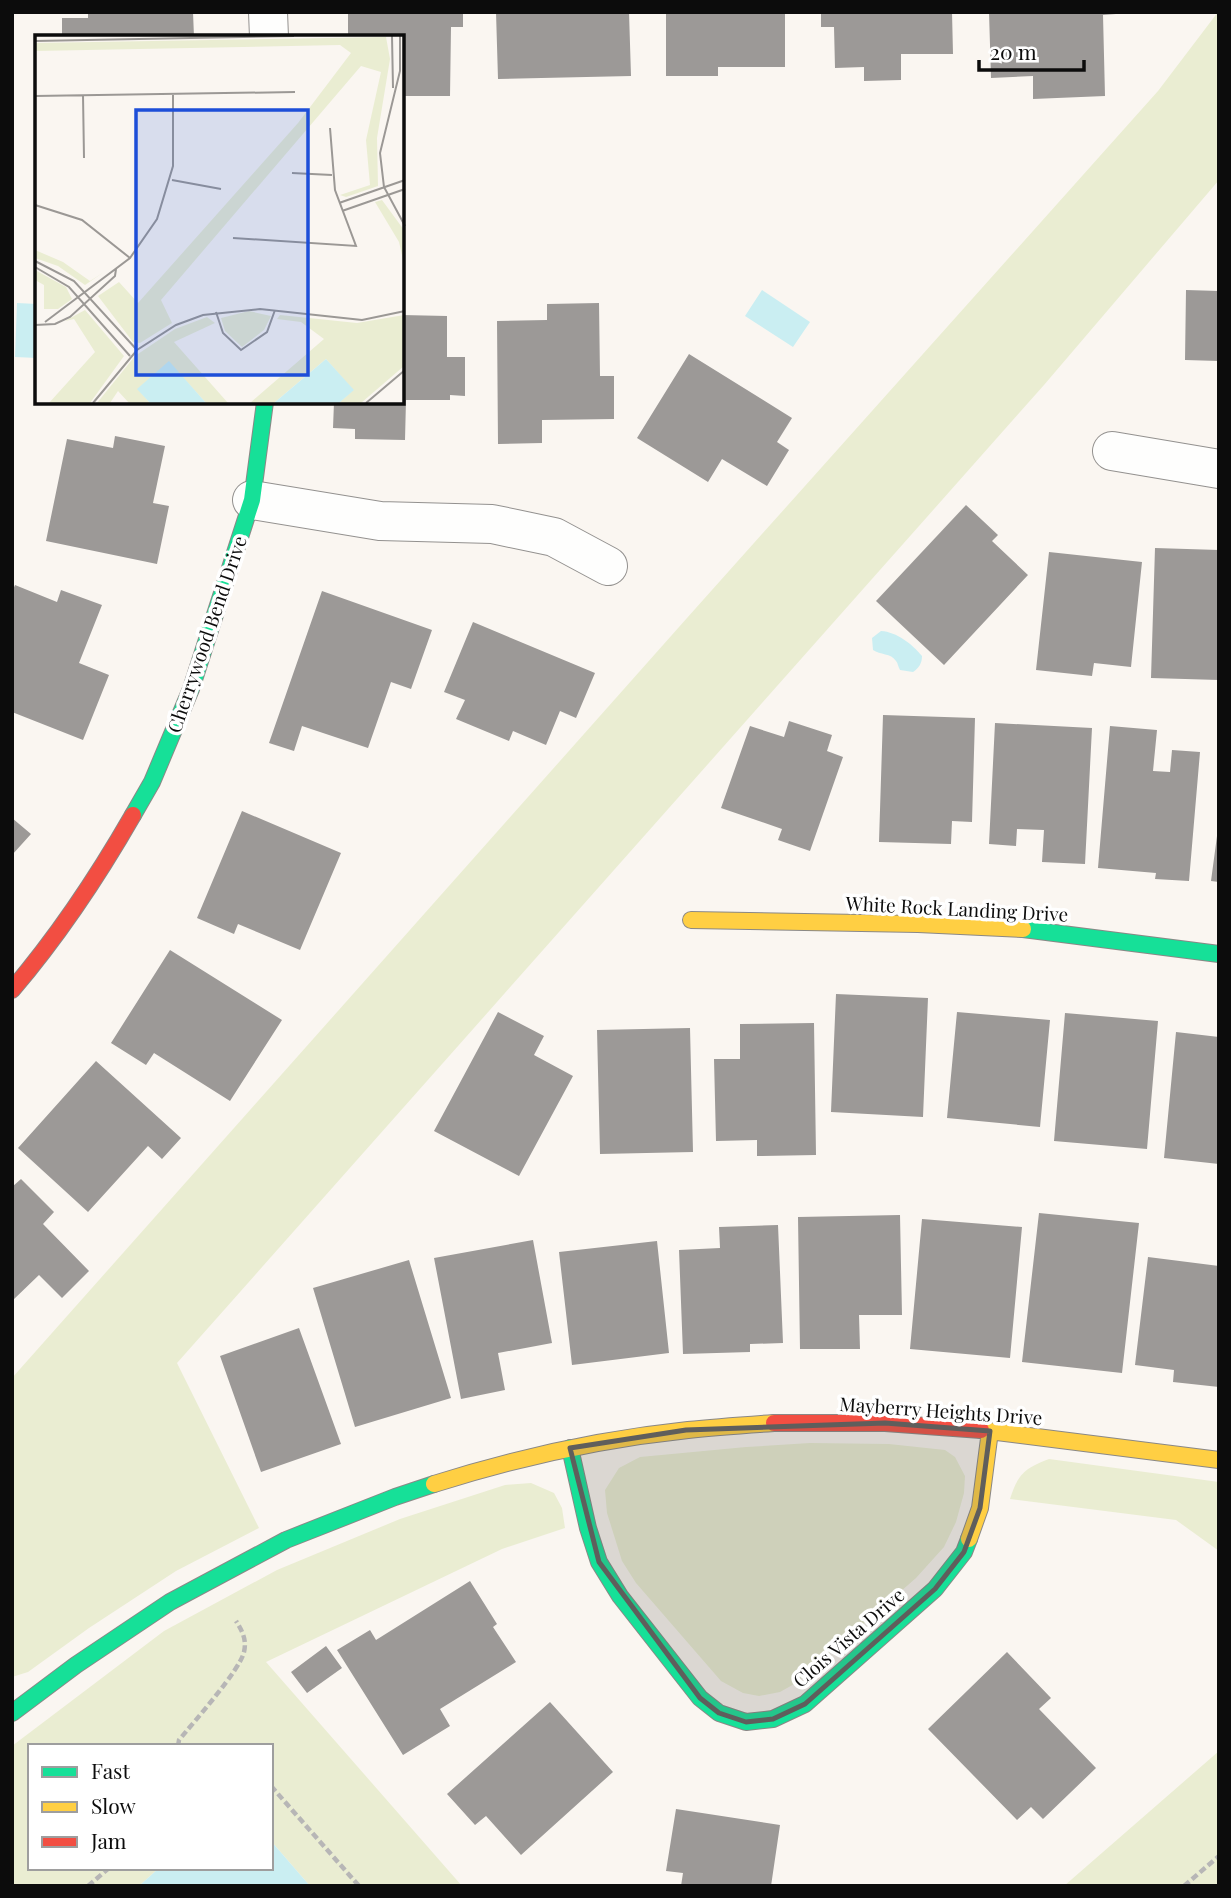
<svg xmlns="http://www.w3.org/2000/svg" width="1231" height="1898" font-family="'Playfair Display',serif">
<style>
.green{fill:#eaedd2}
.water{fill:#caeef2}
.building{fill:#9c9997}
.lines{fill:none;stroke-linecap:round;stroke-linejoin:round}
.street-casing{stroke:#93918f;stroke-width:40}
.fast-casing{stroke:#8a8886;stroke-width:18}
.slow-casing{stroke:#8a8886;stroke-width:18}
.jam-casing{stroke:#8a8886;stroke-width:18}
.path{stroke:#b7b6b6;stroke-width:4.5;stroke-dasharray:7 3.5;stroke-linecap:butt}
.street{stroke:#fefefd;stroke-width:38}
.fast{stroke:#16e098;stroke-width:16}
.slow{stroke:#ffcf43;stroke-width:16}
.jam{stroke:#f24e42;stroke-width:16}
.marked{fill:#5f5e5c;fill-opacity:0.2;stroke:#5f5e5c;stroke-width:5;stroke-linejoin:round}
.labels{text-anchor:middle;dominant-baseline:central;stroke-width:7;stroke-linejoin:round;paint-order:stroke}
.street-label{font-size:19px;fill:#0c0c0c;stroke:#fff}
.inset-road{fill:none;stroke:#9b9895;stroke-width:2}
.view{fill:#1d4ed8;fill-opacity:0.15;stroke:#1d4ed8;stroke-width:3.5}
.inset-edge{fill:none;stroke:#0c0c0c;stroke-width:3.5}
</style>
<rect width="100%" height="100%" fill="#faf6f1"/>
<path class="green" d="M1218,12L1219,180L1044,385L177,1363L259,1528L176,1571L89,1628L28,1672L12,1677V1378L687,618L1158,91Z
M810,1443L889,1444L945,1450L955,1457L965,1476L964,1493L956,1522L944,1547L916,1578L796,1683L780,1692L759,1696L743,1693L721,1681L636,1583L622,1561L607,1513L605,1490L619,1468L640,1457L746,1447Z
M1049,1459L1219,1482V1551L1176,1520L1010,1499C1018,1474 1025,1468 1049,1459Z
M531,1483L554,1493L562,1508L565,1528L502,1549L266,1662L462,1886H310L271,1841V1746H30V1868H159L139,1886H12V1746L164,1631L277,1570L400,1519L505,1485Z
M1219,1751V1886H1064Z"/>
<path class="water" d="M762,290L810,322L793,347L745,316Z
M17,303L37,304V358L15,357Z
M881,631C897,632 912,644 922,656C922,663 919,668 913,672L900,670C898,667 898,663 896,661C891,653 880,655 873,650L872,638Z
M271,1841L310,1886H139L159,1868H271Z"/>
<path class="building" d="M88,12H193L194,37H62V18H88Z
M348,12H463V27H451L450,96H402V37H348Z
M496,12H629L631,76L498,79Z
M666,12H785V67H718V76H666Z
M821,12H952L953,54H901V80L864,81V67L835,68L834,27H821Z
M989,12H1116V14L1103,15L1105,96L1033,99V76L991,78Z
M1186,290L1219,291V361L1185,360Z
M599,303L600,376H614V419L542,420V443L498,444L497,321L547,320V304Z
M402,315L447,316V357H465V396L450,395V400H406L405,440L355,439V429L333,428L334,402H402Z
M689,354L792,418L777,442L789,450L767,486L722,459L708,482L637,438Z
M115,436L165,446L153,503L169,506L157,564L46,541L67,439L113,448Z
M966,505L998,535L992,541L1028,575L944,665L876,601Z
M1155,548L1219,550V680L1151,678Z
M1049,552L1142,562L1131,667L1094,663L1092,676L1036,670Z
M15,585L57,602L61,590L102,605L79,663L109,675L83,740L12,712V592Z
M322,591L432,630L411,689L391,682L368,748L302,726L294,751L269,743Z
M473,622L595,673L576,718L560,711L546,745L513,731L509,741L456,719L465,700L444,692Z
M883,715L975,718L972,822L952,821L951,844L879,842Z
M789,721L832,735L827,751L843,757L810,851L778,840L782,829L721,808L750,726L784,737Z
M995,723L1092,728L1085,864L1042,862L1044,830L1017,829L1016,846L989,844Z
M1110,726L1157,730L1153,771L1170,772L1172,750L1200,752L1189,881L1155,879L1156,873L1098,868Z
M242,811L341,853L300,950L238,924L234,934L197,918Z
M12,818L31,834L12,855Z
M1217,836H1219V882L1211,881Z
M170,950L282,1020L230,1101L154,1053L146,1065L111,1043Z
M836,994L928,998L923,1117L831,1112Z
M498,1012L544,1036L534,1055L573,1076L519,1176L434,1131Z
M957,1012L1050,1020L1040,1127L947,1118Z
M1065,1013L1158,1021L1147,1149L1054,1141Z
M814,1023L816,1155L757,1156V1140L716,1141L714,1059H740V1024Z
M690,1028L693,1152L600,1154L597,1030Z
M1176,1032L1219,1037V1164L1164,1158Z
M96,1061L181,1138L162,1159L148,1146L88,1212L18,1148Z
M21,1179L54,1212L43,1224L89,1271L62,1298L39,1275L12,1301V1187Z
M1039,1213L1139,1223L1122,1373L1022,1362Z
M900,1215L902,1315H859L860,1349H800L798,1217Z
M922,1219L1022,1227L1010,1358L910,1349Z
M778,1225L783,1343L750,1344V1352L683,1354L679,1250L720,1248L719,1227Z
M533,1240L552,1343L498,1353L505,1390L461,1399L434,1258Z
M657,1241L669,1353L572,1365L559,1252Z
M1148,1257L1219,1266V1387L1173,1382L1174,1370L1135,1365Z
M409,1260L451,1398L355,1427L313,1288Z
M299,1328L341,1444L261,1472L220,1356Z
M470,1581L497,1624L493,1627L516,1662L440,1709L450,1726L403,1755L337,1650L370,1630L376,1640Z
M326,1646L342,1668L307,1693L291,1672Z
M1007,1652L1051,1698L1039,1709L1096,1768L1043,1819L1031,1807L1017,1820L928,1729Z
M550,1702L613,1772L521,1855L486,1816L475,1825L447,1794Z
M676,1809L780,1825L771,1886H681L683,1873L666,1871Z"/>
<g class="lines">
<g class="street-casing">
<path id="street" d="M268,12L269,37
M1112,451L1219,469
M252,500L380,521L492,524L554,537L608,566"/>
</g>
<g class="fast-casing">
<path id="fast" d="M133,815L152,782L191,689L252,500L265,402
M1023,929L1219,954
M570,1448L588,1528L599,1562L620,1596L700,1698L719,1713L746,1722L773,1719L805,1704L935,1589L964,1552L969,1539
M12,1713L76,1665L170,1602L286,1540L395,1497L434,1484"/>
</g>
<g class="slow-casing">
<path id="slow" d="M691,920L918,924L1023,929
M981,1430L1219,1460
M434,1484C516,1458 602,1439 688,1430C716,1427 745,1425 774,1423
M969,1539L980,1508L990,1431"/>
</g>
<g class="jam-casing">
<path id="jam" d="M12,990C58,936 98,876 133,815
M774,1423H885L981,1430"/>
</g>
<path class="path" d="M178,1746L179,1740C193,1723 240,1670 244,1652C247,1639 242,1631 236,1621
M271,1786L359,1886
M88,1886L109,1868
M1184,1886L1219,1856"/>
<use href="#street" class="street"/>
<use href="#fast" class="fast"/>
<use href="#slow" class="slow"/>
<use href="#jam" class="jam"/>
</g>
<path class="marked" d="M885,1423L990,1431L980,1508L964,1552L935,1589L805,1704L773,1719L746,1722L719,1713L700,1698L599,1562L570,1448L686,1430Z"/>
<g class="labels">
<g class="street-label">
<text transform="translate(206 634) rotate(-71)">Cherrywood Bend Drive</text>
<text transform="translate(957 908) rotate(3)">White Rock Landing Drive</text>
<text transform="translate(941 1410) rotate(4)">Mayberry Heights Drive</text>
<text transform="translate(848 1637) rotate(-41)">Clois Vista Drive</text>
</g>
</g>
<g transform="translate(35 35)">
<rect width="369" height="369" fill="#faf6f1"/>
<path d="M351,2L355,24L342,103L343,151L311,162L305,160L335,150L331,105L346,37L326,31L126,265L137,288L105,308L98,307L63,261L84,247L103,268L263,88L316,18L305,10L0,16V8ZM347,165L369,195V229L364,207L340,167ZM0,215L28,227L55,246L69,237L50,250L23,231L0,223ZM0,235L31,252L37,264L23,274H9V250L0,245ZM50,275L89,321L55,368H14L60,317L39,284L30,286ZM214,276L236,281L229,295L207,312L190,296L186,283ZM245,280L322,288L369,280V331L326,368H304L318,355L291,324L239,368H215L289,304L266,287L242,284ZM172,282L180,288L139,307L193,368H171L134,327L103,354L115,368H94L83,356L75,368H62L100,321L140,294Z" fill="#eaedd2"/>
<path d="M291,324L319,355L304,368H239ZM134,326L171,368H115L102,354Z" fill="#caeef2"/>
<path class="inset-road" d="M357,1L358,53M365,1V36L345,118L349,152L370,191M0,6L259,1M48,60L49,123M0,61L260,57M257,138L297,140M137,145L186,154M304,168L370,145M0,170L47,185L95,223M307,176L370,154M198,203L321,211L300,155L295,93M0,226L39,246L102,315M0,232L34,252L95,321M181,277L188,298L206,315L232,297L240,275M10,287L95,223L122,184L138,131V58M0,290L20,289L35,282L80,241L81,234M58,368L102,315L141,290L168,280L225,274L327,285L370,276M331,368L370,335"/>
<path class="view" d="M101,75H273V340H101Z"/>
<rect width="369" height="369" class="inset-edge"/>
</g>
<rect width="1231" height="1898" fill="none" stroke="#0c0c0c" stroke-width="28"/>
<rect x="28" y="1744" width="245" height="126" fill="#ffffff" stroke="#9e9e9e" stroke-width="2"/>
<rect x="42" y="1767" width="35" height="10" fill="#16e098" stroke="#9e9e9e" stroke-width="2"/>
<text x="91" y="1779" font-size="21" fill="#0c0c0c">Fast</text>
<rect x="42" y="1802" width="35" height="10" fill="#ffcf43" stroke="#9e9e9e" stroke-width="2"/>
<text x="91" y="1814" font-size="21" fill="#0c0c0c">Slow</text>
<rect x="42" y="1837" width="35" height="10" fill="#f24e42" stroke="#9e9e9e" stroke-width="2"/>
<text x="91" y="1849" font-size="21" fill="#0c0c0c">Jam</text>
<path d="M979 60v10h105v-10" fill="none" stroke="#0c0c0c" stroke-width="3.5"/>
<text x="990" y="60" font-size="21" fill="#0c0c0c" stroke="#ffffff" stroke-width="5" paint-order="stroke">20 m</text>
</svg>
